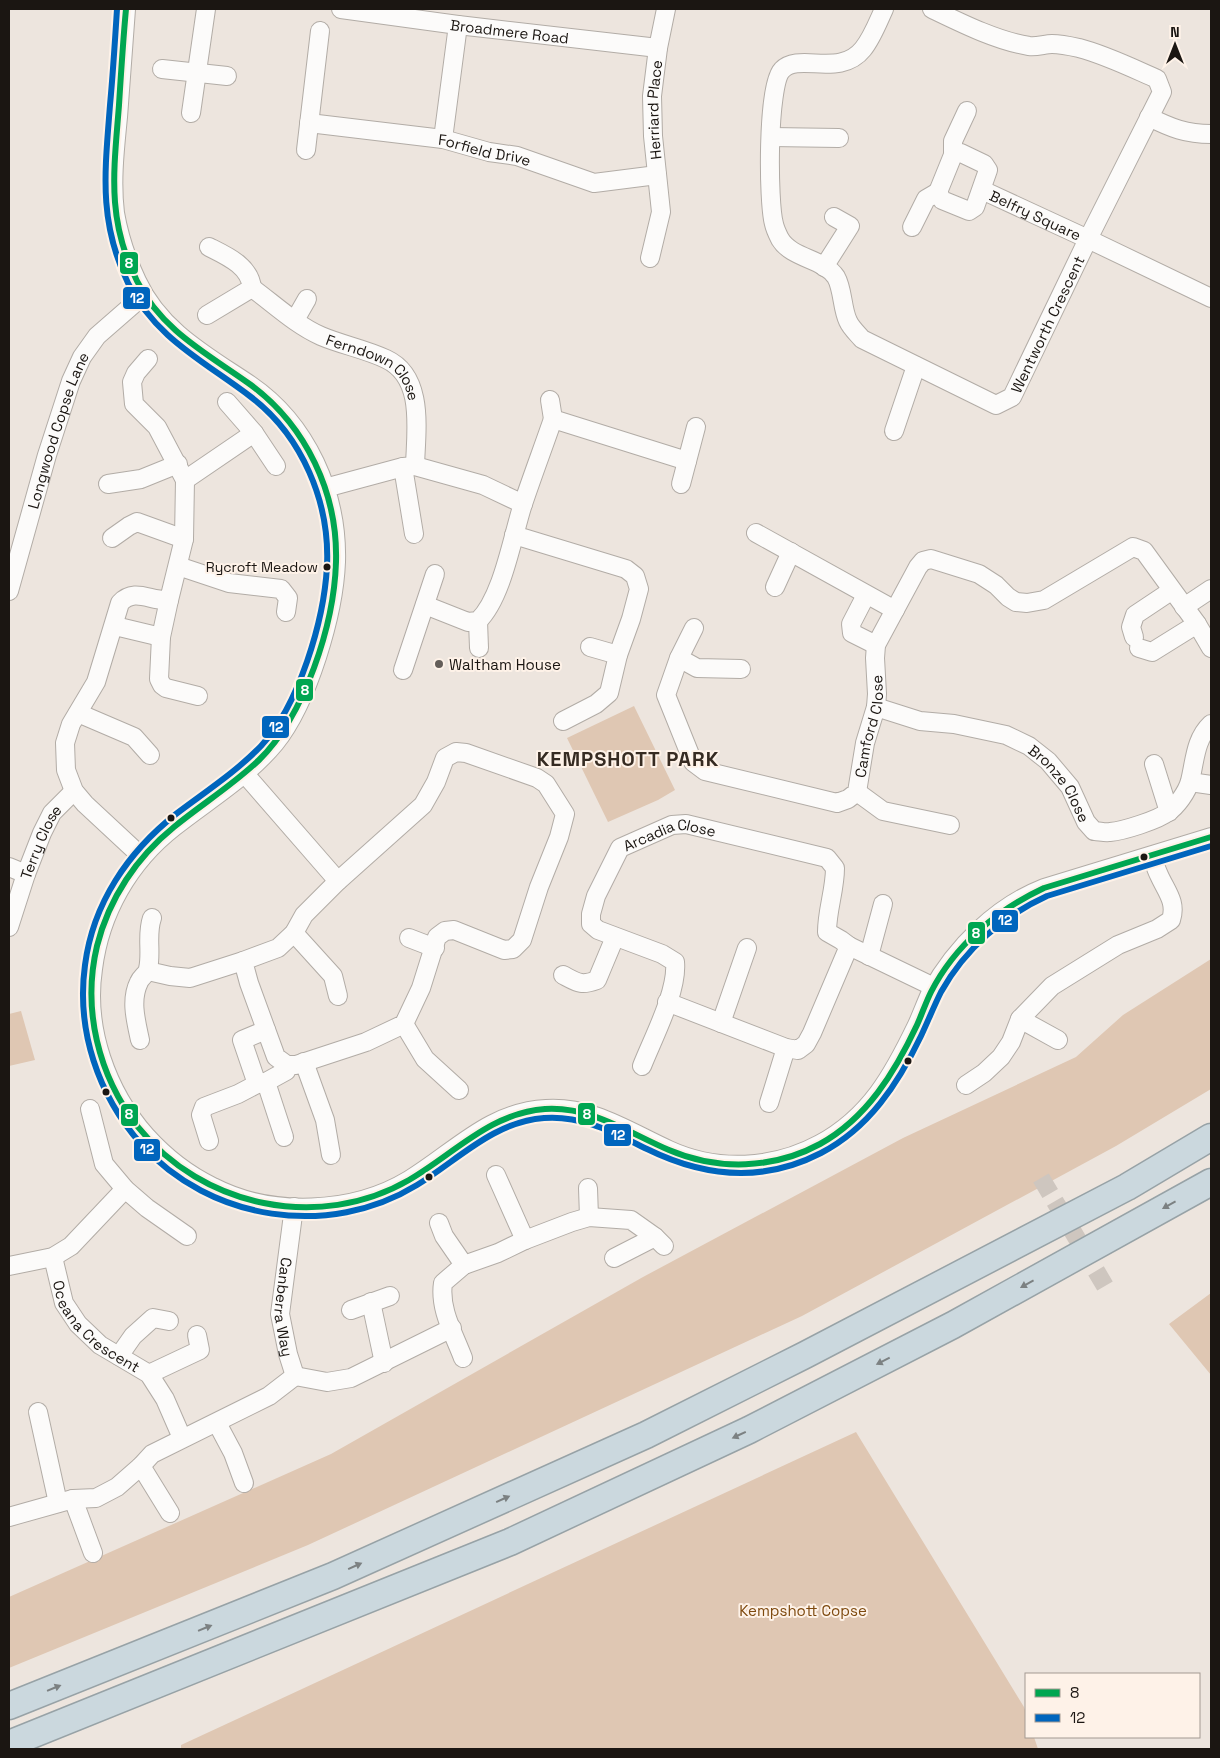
<svg xmlns="http://www.w3.org/2000/svg" width="1220" height="1758" font-family="'Space Grotesk',sans-serif">
<style>
.green{fill:#dfc7b3}
.lines{fill:none;stroke-linecap:round;stroke-linejoin:round}
.minor-tunnel{stroke:#cec6bf;stroke-width:18;stroke-dasharray:18 9;stroke-linecap:butt}
.minor-casing{stroke:#b2aca6;stroke-width:20}
.highway-casing{stroke:#97a2a6;stroke-width:29}
.minor{stroke:#fcfbfa;stroke-width:18}
.highway{stroke:#cbd8de;stroke-width:26}
.bus-1-casing{stroke:#fef2e8;stroke-width:10}
.bus-2-casing{stroke:#fef2e8;stroke-width:10}
.bus-1{stroke:#00a651;stroke-width:6}
.bus-2{stroke:#0065bd;stroke-width:6}
.oneway{fill:#7c8182}
.bus-dot{fill:#1b1612;stroke:#fef2e8;stroke-width:2}
.poi-dot{fill:#645e59;stroke:#fef2e8;stroke-width:2}
.labels{text-anchor:middle;dominant-baseline:central;stroke-width:4;stroke-linejoin:round;paint-order:stroke}
.bus-label{font-size:14px;fill:#1b1612;stroke:#fef2e8;text-anchor:end}
.street-label{font-size:15px;fill:#1b1612;stroke:#fef2e8}
.poi-label{font-size:15px;fill:#1b1612;stroke:#fef2e8;text-anchor:start}
.park-label{font-size:15px;fill:#7e490e;stroke:#fef2e8}
.district-label{font-size:20px;font-weight:bold;letter-spacing:1px;fill:#362b22;stroke:#fef2e8}
.line-badge{stroke:#fef2e8;stroke-width:2}
.badge-label{font-size:14px;text-anchor:middle;font-weight:bold;fill:#fff}
</style>
<rect width="100%" height="100%" fill="#ede5de"/>
<path class="green" d="M634,706L675,790L658,800L608,822L567,738Z
M1211,959V1089L1116,1146L802,1316L308,1545L9,1668V1597L331,1454L643,1277L903,1138L1076,1057L1123,1015Z
M21,1011L35,1060L9,1066V1014Z
M1211,1293V1375L1169,1324Z
M856,1432L1024,1707L1026,1713V1737H1034L1038,1749H181V1745Z"/>
<g class="lines">
<path class="minor-tunnel" d="M1041,1178L1105,1286"/>
<g class="minor-casing">
<g id="minor">
<path d="M126,9C123,45 121,81 118,117C115,148 111,181 115,213C119,236 127,260 137,281C160,331 207,356 250,385C307,424 338,494 336,562C334,614 308,702 275,743C247,777 208,800 174,827C129,862 100,913 93,969C84,1029 107,1092 146,1136C165,1157 188,1175 213,1187C271,1217 353,1214 409,1180C455,1152 489,1112 546,1109C592,1106 629,1132 669,1150C717,1172 774,1169 820,1144C870,1117 893,1075 917,1025C922,1014 926,1003 931,992C956,947 996,907 1044,888L1211,837"/>
<path id="s1" d="M341,9L458,25L658,48"/>
<path id="s2" d="M884,9C878,22 872,38 863,49C840,78 799,52 782,70C767,85 768,203 774,224C775,229 778,235 780,239C792,259 823,258 836,277C843,289 842,309 848,321C851,328 858,334 862,339L996,405L1012,397L1088,239L1162,92L1157,79C1132,68 1106,55 1079,48C1070,46 1060,44 1052,44C1045,44 1037,47 1029,46C997,41 961,23 932,9"/>
<path d="M162,69L227,76"/>
<path d="M191,113L206,9"/>
<path d="M1149,117C1171,128 1186,134 1211,134"/>
<path id="s3" d="M309,123L443,139L489,152L517,156L594,183L657,175"/>
<path d="M771,137L839,138"/>
<path d="M443,139L458,25"/>
<path d="M306,150L320,31"/>
<path d="M961,153L984,164L988,170L975,207L969,211L942,200L938,192L953,155Z"/>
<path d="M953,155V141L967,111"/>
<path id="s4" d="M982,190L1088,239L1211,298"/>
<path d="M912,227L926,199L938,192"/>
<path id="s5" d="M650,258L661,212L653,136L652,96L658,48L666,9"/>
<path d="M824,267L850,226L834,217"/>
<path id="s6" d="M252,288C274,304 296,325 321,336C342,345 365,349 386,359C425,377 416,431 415,466"/>
<path d="M207,315L252,288C250,266 227,256 209,247"/>
<path d="M295,320L307,299"/>
<path d="M550,400L553,419L687,461"/>
<path d="M227,402L254,433L276,466"/>
<path d="M894,431L916,366"/>
<path d="M403,467L414,534"/>
<path d="M185,480L254,433"/>
<path d="M108,484L141,479L178,464"/>
<path d="M681,484L696,427"/>
<path d="M325,488L403,467L415,466L483,485L523,504"/>
<path d="M756,533L895,610"/>
<path d="M514,535L626,569L635,576L639,589L631,619L618,655L609,693L596,704L563,721"/>
<path d="M112,538L129,526L137,522L184,539"/>
<path d="M178,566L229,583L281,589L288,598L286,612"/>
<path d="M775,587L791,552"/>
<path id="s7" d="M9,591L47,455L71,381L82,357L97,336L144,295"/>
<path d="M866,595L851,624L852,633L876,645"/>
<path d="M169,600L161,637L159,679L162,685L166,688L198,696"/>
<path d="M425,605L468,622L478,621C502,598 512,539 522,507C532,477 543,448 553,419"/>
<path d="M1184,607L1211,589"/>
<path d="M478,621L479,648"/>
<path d="M115,626L161,637"/>
<path id="s8" d="M694,628L679,658L666,695L693,762L705,771L837,803L848,799L857,792L865,743L876,707L877,694L875,658L876,645L918,567L923,561L931,559L979,574L996,585L1008,597L1016,602L1027,603L1044,600L1133,547L1144,551L1197,624L1211,648"/>
<path d="M1134,637L1131,627L1135,615L1171,591"/>
<path d="M590,647L618,655"/>
<path d="M1139,648L1152,652L1197,624"/>
<path d="M679,658L697,668L741,669"/>
<path d="M403,670L435,574"/>
<path id="s9" d="M876,707L920,721L954,724L1006,735L1029,746L1048,761L1070,787L1086,822L1094,831C1099,831 1105,833 1110,832C1123,831 1158,820 1168,812C1177,806 1187,792 1190,781C1195,761 1195,739 1211,724"/>
<path d="M78,713L134,737L150,755"/>
<path d="M456,752L466,753L537,778L546,784L565,814L559,837L539,887L522,940L513,949L504,950L454,930L445,931L437,937L421,988L404,1024L366,1042L296,1065H287L276,1057L249,983L243,961L278,948L294,933L304,915L338,881L423,805L436,782L445,758Z"/>
<path d="M1154,764L1169,812"/>
<path d="M244,773L338,881"/>
<path d="M1190,782L1211,785"/>
<path d="M857,792L883,811L950,825"/>
<path d="M142,857L85,804L74,791L66,770L65,743L71,724L96,682L120,603C135,587 151,602 169,600L184,539L185,480L157,427L134,404L132,382L136,373L148,359"/>
<path d="M9,867L26,874"/>
<path id="s10" d="M9,927L26,874L42,833L52,813L74,791"/>
<path d="M294,933L333,976L338,996"/>
<path d="M409,938L435,948"/>
<path d="M849,946L934,987"/>
<path d="M869,956L883,904"/>
<path d="M148,971L170,976L190,978L243,961"/>
<path d="M563,975C578,983 581,986 597,980L615,937"/>
<path d="M1020,1019L1058,1040"/>
<path d="M721,1023L747,948"/>
<path d="M404,1024L425,1059L459,1090"/>
<path d="M266,1030L242,1040L257,1084L266,1082L286,1071L287,1065"/>
<path d="M140,1040C136,1021 130,1000 139,982C141,977 147,974 148,969C152,952 146,935 152,918"/>
<path d="M304,1062L325,1120L331,1155"/>
<path id="s11" d="M642,1066C653,1038 678,991 675,962L662,954L598,930L591,924V914L596,896L620,848L672,825L686,824L827,858L835,868C835,890 827,910 827,932L841,940L849,946L812,1033L806,1044L798,1050L786,1048L667,1002"/>
<path d="M266,1082L284,1137"/>
<path d="M966,1085L984,1073L1001,1057L1011,1042L1020,1019L1052,986L1118,945L1157,929L1171,920C1177,902 1166,891 1159,875C1156,869 1154,862 1152,856"/>
<path d="M769,1103L786,1048"/>
<path d="M90,1109L104,1164L125,1189L147,1208L187,1236"/>
<path d="M209,1141L201,1115L204,1107L238,1094L257,1084"/>
<path d="M496,1175L525,1240"/>
<path d="M588,1188L589,1217"/>
<path id="s12" d="M294,1207L280,1314L288,1354L295,1376"/>
<path d="M439,1223L444,1236L464,1265"/>
<path id="s13" d="M53,1257L64,1303L78,1324L100,1345L149,1374L165,1399L182,1438"/>
<path d="M614,1258L655,1237"/>
<path d="M9,1266L53,1257L71,1246L125,1189"/>
<path d="M371,1302L384,1363"/>
<path d="M351,1310L390,1296"/>
<path d="M119,1356L133,1336L153,1318L169,1321"/>
<path d="M463,1358C454,1334 439,1309 443,1283L464,1265L498,1253L525,1240L572,1222L589,1217L631,1220L655,1237L664,1246"/>
<path d="M149,1374L200,1350L197,1335"/>
<path d="M295,1376L327,1382L351,1378L452,1328"/>
<path d="M38,1412L58,1503"/>
<path d="M217,1423L233,1453L244,1483"/>
<path d="M141,1466L170,1513"/>
<path d="M73,1499L93,1553"/>
<path d="M9,1517L73,1499L96,1498L117,1487L141,1466L152,1454L269,1396L295,1376"/>
</g>
</g>
<g class="highway-casing">
<path id="highway" d="M9,1706L333,1576L646,1435L805,1355L1127,1187L1211,1137
M9,1744L510,1542L749,1430L953,1325L1211,1182"/>
</g>
<use href="#minor" class="minor"/>
<use href="#highway" class="highway"/>
<g class="bus-1-casing">
<path id="bus-1" d="M126,9C123,41 121,73 119,105C114,170 106,219 137,281C162,331 208,354 251,385C306,426 338,493 336,562C334,625 305,715 259,760C233,785 202,804 174,827C137,857 109,898 97,946C82,1009 98,1075 138,1127C202,1207 319,1232 409,1180C454,1154 490,1113 545,1109C591,1106 629,1133 669,1150C718,1171 774,1169 820,1144C867,1118 895,1072 917,1025C922,1014 926,1002 931,992C955,945 997,910 1044,888L1211,837"/>
</g>
<g class="bus-2-casing">
<path id="bus-2" d="M117,9C115,41 113,73 110,105C105,171 98,221 128,283C156,339 204,361 251,397C302,436 330,502 327,566C324,621 299,705 261,746C236,772 205,792 176,814C128,852 93,903 85,965C76,1030 98,1095 141,1144C210,1221 329,1239 417,1185C458,1160 493,1122 544,1118C582,1115 614,1133 647,1149C704,1177 763,1183 821,1153C869,1128 898,1084 921,1036C928,1021 934,1006 941,992C965,949 1003,916 1047,896L1211,846"/>
</g>
<use href="#bus-1" class="bus-1"/>
<use href="#bus-2" class="bus-2"/>
</g>
<defs><path id="oneway-solid" d="M-6-.8H1V-3.2L6.5 0L1 3.2V.8H-6Z" transform="scale(1.25)"/></defs>
<g class="oneway">
<use href="#oneway-solid" transform="translate(1169 1205) rotate(151)"/>
<use href="#oneway-solid" transform="translate(1027 1284) rotate(151)"/>
<use href="#oneway-solid" transform="translate(883 1361) rotate(153)"/>
<use href="#oneway-solid" transform="translate(739 1435) rotate(155)"/>
<use href="#oneway-solid" transform="translate(503 1499) rotate(-24)"/>
<use href="#oneway-solid" transform="translate(355 1566) rotate(-24)"/>
<use href="#oneway-solid" transform="translate(205 1628) rotate(-22)"/>
<use href="#oneway-solid" transform="translate(54 1688) rotate(-22)"/>
</g>
<g class="bus-dot">
<circle cx="327" cy="567" r="4.5"/>
<circle cx="171" cy="818" r="4.5"/>
<circle cx="1144" cy="857" r="4.5"/>
<circle cx="908" cy="1061" r="4.5"/>
<circle cx="106" cy="1092" r="4.5"/>
<circle cx="429" cy="1177" r="4.5"/>
</g>
<circle class="poi-dot" cx="439" cy="664" r="5"/>
<g class="labels">
<g class="bus-label">
<text x="318" y="567">Rycroft Meadow</text>
</g>
<g class="street-label">
<text stroke="none"><textPath href="#s1" startOffset="170">Broadmere Road</textPath></text>
<text stroke="none"><textPath href="#s5" startOffset="150">Herriard Place</textPath></text>
<text stroke="none"><textPath href="#s3" startOffset="178">Forfield Drive</textPath></text>
<text stroke="none"><textPath href="#s4" startOffset="59">Belfry Square</textPath></text>
<text stroke="none"><textPath href="#s2" startOffset="690">Wentworth Crescent</textPath></text>
<text stroke="none"><textPath href="#s6" startOffset="148">Ferndown Close</textPath></text>
<text stroke="none"><textPath href="#s7" startOffset="168">Longwood Copse Lane</textPath></text>
<text stroke="none"><textPath href="#s8" startOffset="386">Camford Close</textPath></text>
<text stroke="none"><textPath href="#s9" startOffset="208">Bronze Close</textPath></text>
<text stroke="none"><textPath href="#s11" startOffset="338">Arcadia Close</textPath></text>
<text stroke="none"><textPath href="#s10" startOffset="91">Terry Close</textPath></text>
<text stroke="none"><textPath href="#s12" startOffset="101">Canberra Way</textPath></text>
<text stroke="none"><textPath href="#s13" startOffset="86">Oceana Crescent</textPath></text>
</g>
<g class="poi-label">
<text x="449" y="664">Waltham House</text>
</g>
<g class="park-label">
<text x="803" y="1610">Kempshott Copse</text>
</g>
<g class="district-label">
<text x="628" y="759">KEMPSHOTT PARK</text>
</g>
</g>
<g class="line-badge">
<rect x="119" y="251" width="20" height="24" rx="5" fill="#00a651"/>
<rect x="122" y="286" width="29" height="24" rx="5" fill="#0065bd"/>
<rect x="295" y="678" width="19" height="24" rx="5" fill="#00a651"/>
<rect x="261" y="715" width="29" height="24" rx="5" fill="#0065bd"/>
<rect x="991" y="909" width="28" height="24" rx="5" fill="#0065bd"/>
<rect x="967" y="921" width="19" height="24" rx="5" fill="#00a651"/>
<rect x="577" y="1102" width="19" height="24" rx="5" fill="#00a651"/>
<rect x="120" y="1103" width="19" height="24" rx="5" fill="#00a651"/>
<rect x="603" y="1123" width="29" height="24" rx="5" fill="#0065bd"/>
<rect x="133" y="1138" width="28" height="24" rx="5" fill="#0065bd"/>
</g>
<g class="badge-label">
<text x="129" y="268">8</text>
<text x="137" y="303">12</text>
<text x="305" y="695">8</text>
<text x="276" y="732">12</text>
<text x="1005" y="925">12</text>
<text x="976" y="938">8</text>
<text x="587" y="1119">8</text>
<text x="129" y="1119">8</text>
<text x="618" y="1140">12</text>
<text x="147" y="1154">12</text>
</g>
<rect width="1220" height="1758" fill="none" stroke="#1b1612" stroke-width="20"/>
<rect x="1025" y="1673" width="175" height="65" fill="#fef2e8" stroke="#a39a92"/>
<rect x="1035" y="1689" width="25" height="8" fill="#00a651" stroke="#a39a92"/>
<text x="1070" y="1698" font-size="15" fill="#1b1612">8</text>
<rect x="1035" y="1714" width="25" height="8" fill="#0065bd" stroke="#a39a92"/>
<text x="1070" y="1723" font-size="15" fill="#1b1612">12</text>
<g transform="translate(1175 45)" stroke="#fef2e8" stroke-width="4" paint-order="stroke">
<path d="M0-4L9 19L0 12L-9 19Z" fill="#1b1612"/>
<text y="-8" font-size="14" font-weight="bold" text-anchor="middle" fill="#1b1612">N</text>
</g>
</svg>
